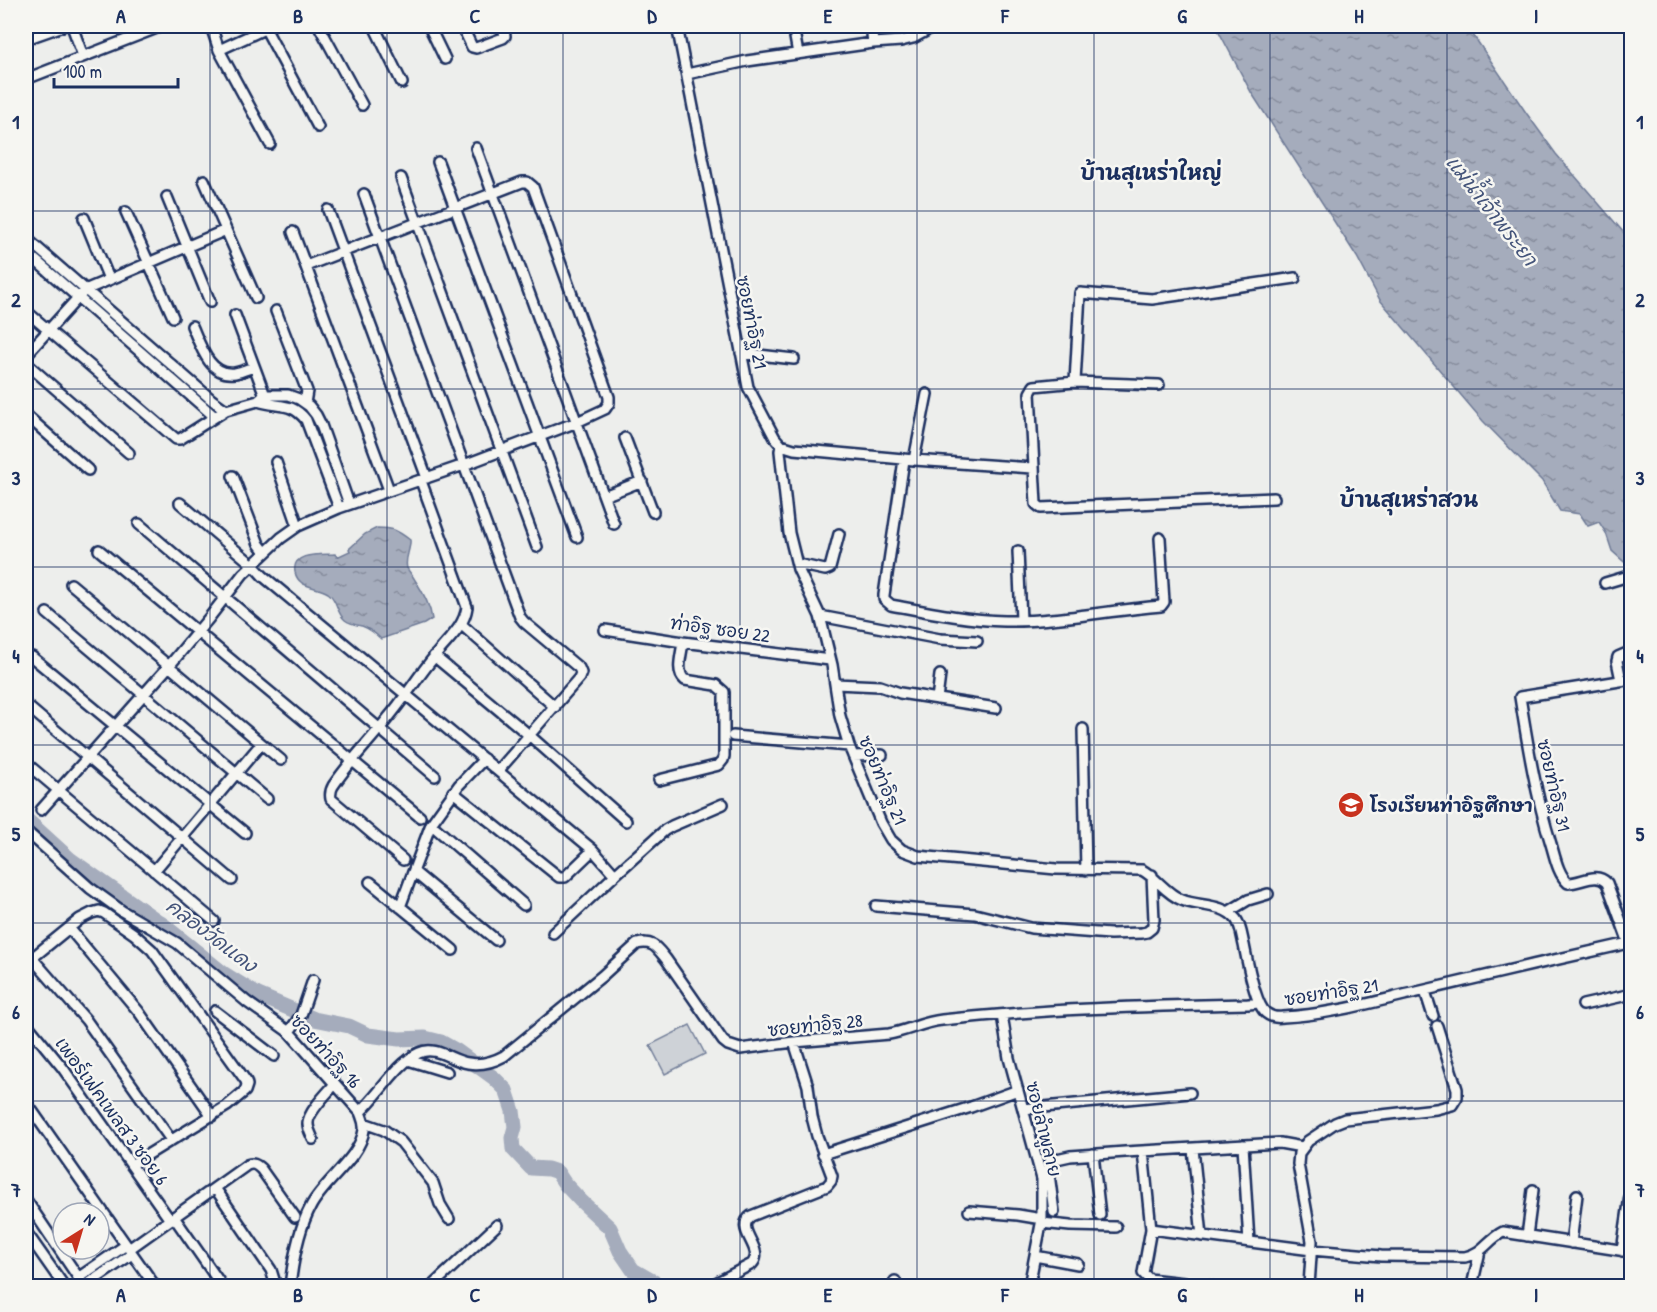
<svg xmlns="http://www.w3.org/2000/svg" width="1657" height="1312" font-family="'Patrick Hand','Playpen Sans Thai',sans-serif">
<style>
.pitch{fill:#ced2d7;stroke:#74809a;stroke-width:1.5}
.water{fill:url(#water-ripples);stroke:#6e7a96;stroke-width:1.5}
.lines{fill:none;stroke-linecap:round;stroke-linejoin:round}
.river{stroke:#a5acbc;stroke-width:15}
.street-casing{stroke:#1b2f5e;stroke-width:14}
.street{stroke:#f6f6f2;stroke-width:9}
.grid{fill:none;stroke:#1b2f5e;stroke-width:1.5;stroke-opacity:0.55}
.labels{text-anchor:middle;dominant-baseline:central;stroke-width:5;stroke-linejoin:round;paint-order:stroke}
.street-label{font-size:18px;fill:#1b2f5e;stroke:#f6f6f2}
.poi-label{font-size:18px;font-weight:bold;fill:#1b2f5e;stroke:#f6f6f2;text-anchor:start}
.water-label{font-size:20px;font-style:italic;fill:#44547a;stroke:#f6f6f2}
.quarter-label{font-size:21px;font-weight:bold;fill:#1b2f5e;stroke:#f6f6f2}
.neatline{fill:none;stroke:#1b2f5e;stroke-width:2}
.grid-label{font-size:20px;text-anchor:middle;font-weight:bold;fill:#1b2f5e}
</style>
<defs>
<pattern id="water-ripples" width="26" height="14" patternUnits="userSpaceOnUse" patternTransform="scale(1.5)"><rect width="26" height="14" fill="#a5acbc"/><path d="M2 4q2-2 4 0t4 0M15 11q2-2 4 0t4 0" fill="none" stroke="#868c9c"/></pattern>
</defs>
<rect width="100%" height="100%" fill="#edeeec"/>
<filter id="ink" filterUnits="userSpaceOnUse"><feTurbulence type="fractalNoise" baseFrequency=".0167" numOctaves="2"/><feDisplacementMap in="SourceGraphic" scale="12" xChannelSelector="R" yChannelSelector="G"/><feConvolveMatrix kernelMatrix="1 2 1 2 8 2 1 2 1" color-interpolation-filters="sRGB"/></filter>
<g filter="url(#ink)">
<path class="pitch" d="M690,1025L705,1054L665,1074L650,1045Z"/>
<path class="water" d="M1216,26H1467L1527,114L1556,154L1631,241V568L1612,551L1606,533L1599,522L1588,526L1580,514L1560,511L1542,481L1483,421L1380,300L1357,257L1251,92Z
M377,528C393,528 397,530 410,540C411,549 404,559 407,568C409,572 413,576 415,580C423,592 430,604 432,619L424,624L381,639C375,633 370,629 362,626C357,625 350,624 345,620C336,613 338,600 328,593C320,588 310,588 302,583C298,580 296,577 295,572C291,551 323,555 335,554L337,557L350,551L349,549L365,534Z"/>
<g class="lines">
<path class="river" d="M26,819L71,860L166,927L223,973L258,995L314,1019L349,1026L368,1035L399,1039L425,1038L441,1042L457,1051L494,1078L506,1090L513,1111L515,1127L512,1138L513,1149L531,1168L548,1169L557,1172L565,1184L581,1201L610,1228L620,1251L633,1270L661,1286"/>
<g class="street-casing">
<path id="street" d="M72,26L83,56
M211,26L219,50L270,144
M264,26L318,127
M319,26L362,105
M374,26L402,83
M429,26L445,59
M462,26L472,47L476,48L503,38L505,36L503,26
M677,26L748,387L775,438L781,445L780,451L789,533L798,569L820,616L832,665L840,716L849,746L881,823L891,840L902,850L918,856L1056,869L1142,870C1157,878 1166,894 1182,900C1199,907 1223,903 1236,919C1241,926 1242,937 1244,945C1247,960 1255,1004 1266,1013C1271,1017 1277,1018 1283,1017C1328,1015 1373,1002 1417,992C1488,975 1558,959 1629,943H1632
M793,26L798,54
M871,26L873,43
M26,39L63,26
M219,50L271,26
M687,74L747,61L873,43L901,41L913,38L926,31
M26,79L162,26
M476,148L614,524
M438,162L577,537
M401,178L537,547
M204,180L256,298
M364,194L520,617L524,622L579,668L581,673L579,678L498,771
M167,197L210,302
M328,210L427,478
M126,212L173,317
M84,218L109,279
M293,232L389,490
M26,238L212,400L226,410
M26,252L215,417
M26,311L176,439H180L226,410L258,401L265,395H288L299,399L309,406L316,415L321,425L349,504
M276,311L307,391L305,403
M235,315L266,398
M192,326C200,344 209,377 235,373C241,372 248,369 254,367
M741,353L794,359
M26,355L85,290L226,230
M26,363L129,453
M1075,382L1080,293L1152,299L1295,278
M1159,385L1075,382L1034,386L1030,393L1036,504L1041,508L1274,498
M258,401C278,408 291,401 306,420L339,508
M26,415L88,470
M625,438L653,512
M781,445L794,449L914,460L1033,468
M904,460L884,595V599L891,605C928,612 966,620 1005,621C1057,622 1109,610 1161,606L1164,602L1160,538
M914,460L927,394
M276,462L298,526
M233,476L259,544L265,552
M604,496L642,481
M180,503L253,565L263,576L593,850L615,875
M139,524L435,776
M99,550L420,817
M1018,551L1021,620
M797,564L825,570L830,568L839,534
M1605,583L1632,575
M71,584L281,760
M47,613L267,799
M820,616L940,639L977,641
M462,625L555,707
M605,630L683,642L830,660
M434,656L529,735L626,821
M32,657L245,833
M1621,680L1617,661L1618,657L1632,651
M835,684L880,686L900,693L996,708
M937,699L940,675
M26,705L232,880
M1083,729L1086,870
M733,736L849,746
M853,756L882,755
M26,763L214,921
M659,780L719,765L723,760L724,756V692L716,685L685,680C675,672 682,653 683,642
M453,792L559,877H565L593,850
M41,810L169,666L209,618L243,574L281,538L298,526L339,508L464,465L577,422L605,409L609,403V397L533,187L527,182H522L306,266
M431,824L524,905
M26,831L90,888L122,911L177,943L247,1002L289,1032L360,1112C362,1118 365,1123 364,1130C360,1158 324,1181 311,1206C299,1228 293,1261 290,1286
M403,860L331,799C330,794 330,791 333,786C349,762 370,741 388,718C405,698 418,676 435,656C447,640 464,628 467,607L421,481
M154,871L261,744
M414,872L496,940
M370,882L453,950
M876,906L975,914L1031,928L1110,934L1142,933L1147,932L1152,928L1154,920L1152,875
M400,907L431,824L459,785L484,759
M1228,912L1248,900L1268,894
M69,928L139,1012L212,1116
M553,933L615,875L665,830L672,826L723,804
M1629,943L1607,883C1596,871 1582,883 1568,883C1558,874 1555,857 1551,844C1536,796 1528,747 1520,697L1632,679
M32,958L86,1020L171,1140
M26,963L80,919L92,913L99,911L104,913L134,934L152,950L246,1081L247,1085L245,1091L227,1106L131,1165
M1425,991L1433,1016
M1583,1005L1632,994
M215,1011L274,1056
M1002,1015L1009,1058L1042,1179V1219L1029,1286
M26,1023L62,1067L170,1220
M289,1032L301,1015L313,980
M408,1060L447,1072
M26,1102L155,1286
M1023,1109L1190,1093
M360,1112C379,1095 397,1063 419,1053C436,1045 452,1061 468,1063C480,1065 493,1062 504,1056L602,976L637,944C653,940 657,948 666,959L723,1041L728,1045L740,1049L794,1042L889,1034C907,1031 923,1022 942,1020C1043,1009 1146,1006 1248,1004L1259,1003
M364,1123L384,1130L401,1142L433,1183L440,1204L449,1219
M313,1139C311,1134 308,1129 308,1124C307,1113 328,1092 335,1084
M1243,1145L1249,1242
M1193,1149L1202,1236
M1143,1151L1151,1229L1143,1273L1149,1279L1210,1286
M823,1154L971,1107L1018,1090
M1093,1154L1100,1215
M215,1188L271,1270L276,1286
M26,1200L84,1286
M969,1211L1018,1215L1042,1219
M1054,1212L1048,1166L1050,1161L1052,1160L1070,1156L1125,1152L1280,1143L1302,1147
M174,1217L222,1286
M1042,1223L1070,1226L1116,1227
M1151,1229L1312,1250L1381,1256L1465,1257C1484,1253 1487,1240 1503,1232L1632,1252
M26,1232L64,1286
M1527,1236L1533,1190
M1571,1243L1577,1195
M129,1249L247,1165C253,1163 256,1164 261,1169L295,1217
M1622,1251L1630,1196
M1035,1256L1078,1264
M78,1278L126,1245
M895,1281L897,1286
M85,1286L132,1254
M432,1286L497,1225
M710,1286L752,1264C766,1249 733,1229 751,1216L827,1186L831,1181L832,1176L817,1136L812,1117L808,1086L794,1042
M1309,1286L1312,1241L1298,1164L1299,1153L1308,1141L1335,1123L1345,1119L1436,1109L1452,1105L1457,1097V1089L1437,1026
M1472,1286L1480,1251"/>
</g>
<use href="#street" class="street"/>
</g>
</g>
<path class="grid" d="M210,26V1286M387,26V1286M563,26V1286M740,26V1286M917,26V1286M1094,26V1286M1270,26V1286M1447,26V1286M26,211H1632M26,389H1632M26,567H1632M26,745H1632M26,923H1632M26,1101H1632"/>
<defs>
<g id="school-disc" transform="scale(1.35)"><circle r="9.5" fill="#c8321e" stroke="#f6f6f2"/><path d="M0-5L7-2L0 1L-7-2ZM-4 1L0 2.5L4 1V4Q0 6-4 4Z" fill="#fff"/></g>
</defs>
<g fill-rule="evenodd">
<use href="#school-disc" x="1351" y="805"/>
</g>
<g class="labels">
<g class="street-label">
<text transform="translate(752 322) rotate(79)">ซอยท่าอิฐ 21</text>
<text transform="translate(720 629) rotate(8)">ท่าอิฐ ซอย 22</text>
<text transform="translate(883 780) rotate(67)">ซอยท่าอิฐ 21</text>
<text transform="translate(1554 785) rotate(77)">ซอยท่าอิฐ 31</text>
<text transform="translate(1331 992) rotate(-9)">ซอยท่าอิฐ 21</text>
<text transform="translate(815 1025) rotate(-6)">ซอยท่าอิฐ 28</text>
<text transform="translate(326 1051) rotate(47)">ซอยท่าอิฐ 16</text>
<text transform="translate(112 1111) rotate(54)">เพอร์เฟคเพลส 3 ซอย 6</text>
<text transform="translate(1044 1129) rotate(76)">ซอยลำพูลาย</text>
</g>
<g class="poi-label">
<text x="1370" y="805">โรงเรียนท่าอิฐศึกษา</text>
</g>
<g class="water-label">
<text transform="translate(1492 210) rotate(52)">แม่น้ำเจ้าพระยา</text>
<text transform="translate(212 935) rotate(37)">คลองวัดแดง</text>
</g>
<g class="quarter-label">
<text x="1151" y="172">บ้านสุเหร่าใหญ่</text>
<text x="1409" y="499">บ้านสุเหร่าสวน</text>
</g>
</g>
<rect width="1657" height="1312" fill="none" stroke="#f6f6f2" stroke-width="66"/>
<g transform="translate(81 1231) rotate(37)"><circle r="28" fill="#f6f6f2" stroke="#9ea6b7" stroke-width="1.5"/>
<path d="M0-4.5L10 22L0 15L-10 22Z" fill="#c8321e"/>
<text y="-9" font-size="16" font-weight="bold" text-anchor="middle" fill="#1b2f5e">N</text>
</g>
<path d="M54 78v9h124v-9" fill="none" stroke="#1b2f5e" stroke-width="3"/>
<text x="63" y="78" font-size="18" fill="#1b2f5e" stroke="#f6f6f2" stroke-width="4.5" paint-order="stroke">100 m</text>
<rect x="33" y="33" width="1591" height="1246" class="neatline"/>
<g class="grid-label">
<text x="121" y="23">A</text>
<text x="298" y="23">B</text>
<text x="475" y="23">C</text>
<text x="652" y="23">D</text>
<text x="828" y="23">E</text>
<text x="1005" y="23">F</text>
<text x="1182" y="23">G</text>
<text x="1359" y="23">H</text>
<text x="1536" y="23">I</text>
<text x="16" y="129">1</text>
<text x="1640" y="129">1</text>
<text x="16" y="307">2</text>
<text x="1640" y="307">2</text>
<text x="16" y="485">3</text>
<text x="1640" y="485">3</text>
<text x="16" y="663">4</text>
<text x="1640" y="663">4</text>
<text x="16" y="841">5</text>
<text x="1640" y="841">5</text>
<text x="16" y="1019">6</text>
<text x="1640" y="1019">6</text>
<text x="16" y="1197">7</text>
<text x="1640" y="1197">7</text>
<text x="121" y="1302">A</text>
<text x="298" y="1302">B</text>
<text x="475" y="1302">C</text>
<text x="652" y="1302">D</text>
<text x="828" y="1302">E</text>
<text x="1005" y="1302">F</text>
<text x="1182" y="1302">G</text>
<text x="1359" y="1302">H</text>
<text x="1536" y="1302">I</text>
</g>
</svg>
